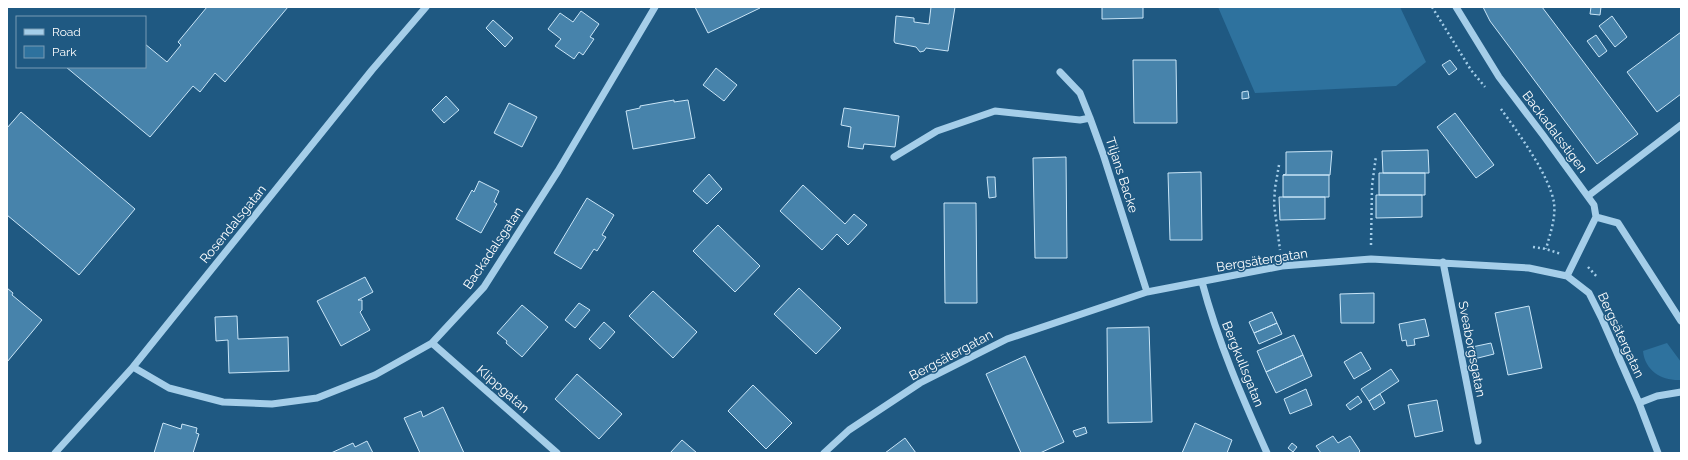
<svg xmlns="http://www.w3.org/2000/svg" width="1688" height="460" font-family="Raleway,sans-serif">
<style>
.green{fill:#2e729e}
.building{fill:#4783ab;stroke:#c9e5f7}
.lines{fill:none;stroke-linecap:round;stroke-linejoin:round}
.path{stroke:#a5cee9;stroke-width:2.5;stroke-dasharray:2 3;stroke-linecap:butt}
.minor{stroke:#a5cee9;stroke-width:7}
.labels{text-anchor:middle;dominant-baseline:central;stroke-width:3;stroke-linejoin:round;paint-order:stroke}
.street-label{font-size:13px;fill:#fff;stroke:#1f5982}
</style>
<rect width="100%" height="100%" fill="#1f5982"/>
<path class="green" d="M1218,7H1400L1426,62L1396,86L1255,93Z
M1667,343L1681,362V380C1662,381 1645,371 1643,351Z"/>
<path class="building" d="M207,7H288L225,82L215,73L200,92L193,86L150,137L66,67H145V44L167,62L181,45L178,42Z
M695,7H759L760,8L708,33Z
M931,7H955L948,51L926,48L924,51L920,52L916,47L895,43L894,41L896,16L914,18V22L929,24Z
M1102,7H1143V18L1102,19Z
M1483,7H1542L1638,134L1597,164L1490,21Z
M1591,7H1601L1600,15L1590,14Z
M581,11L599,24L590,37L594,39L583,55L579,52L574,59L555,46L561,39L548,29L560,13L573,22Z
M1612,16L1627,37L1615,47L1599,26Z
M493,20L513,38L505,47L486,28Z
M1681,32V94L1657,112L1627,72Z
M1596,35L1607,51L1599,57L1587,41Z
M1133,60H1176L1177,123H1134Z
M1450,60L1457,69L1449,75L1442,65Z
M716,68L737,85L724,101L703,85Z
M1248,91L1249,98L1242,99V92Z
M446,96L459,110L444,123L432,110Z
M674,100V102L688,100L695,138L633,149L626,111L640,108V106Z
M509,103L537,117L522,147L494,133Z
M844,108L899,116L895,147L864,144L863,149L848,147L851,127L841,125Z
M21,112L135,209L79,275L7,215V128Z
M1455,113L1494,165L1476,178L1437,127Z
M1428,150L1429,173H1383L1382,151Z
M1332,151L1330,175H1283L1286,174V152Z
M1066,157L1067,258H1035L1033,158Z
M1201,172L1202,240H1170L1168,173Z
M1379,173H1425V195H1379Z
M709,174L722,189L707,204L693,191Z
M1283,175H1329V197H1283Z
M987,177H995L996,197L989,198Z
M479,181L499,191L494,202L497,204L481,233L456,219L472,190L474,192Z
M803,185L845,224L854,214L867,225L848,245L837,234L822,250L780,211Z
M1376,195H1422V217L1376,218Z
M1279,197H1325V219L1280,220Z
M587,198L614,215L602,235L606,237L597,251L594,249L581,269L554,253Z
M944,203H976L977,303H945Z
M718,225L760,266L735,292L693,251Z
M365,277L373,292L358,300H362V310L360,312L370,330L341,346L317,301Z
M7,288L13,293L12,295L42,320L7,362Z
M799,288L841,328L816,354L774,314Z
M653,291L697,332L673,358L629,316Z
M1374,293V323H1341L1340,294Z
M579,303L590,310L575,328L565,320Z
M522,305L548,327L522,357L506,343L507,341L497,333Z
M1529,306L1542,368L1508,375L1495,313Z
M1272,312L1277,323L1254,333L1249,322Z
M237,316L238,339L288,337L289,371L229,373L228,340L216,341L215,317Z
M1425,319L1429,336L1414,339L1415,345L1407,346L1406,340L1402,341L1399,324Z
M604,322L615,332L600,349L589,339Z
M1277,323L1282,334L1259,344L1254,333Z
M1149,327L1152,422L1108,423L1107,328Z
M1294,335L1303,355L1266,372L1257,351Z
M1491,343L1494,354L1474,359L1472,347Z
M1361,352L1371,369L1354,379L1344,362Z
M1303,355L1312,376L1276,393L1266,372Z
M1025,356L1064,442L1040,453H1021L986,374Z
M1391,369L1399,381L1369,401L1361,389Z
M577,374L622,414L599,439L555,399Z
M753,385L792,423L766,449L728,411Z
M1306,389L1312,405L1290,414L1284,399Z
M1380,394L1385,403L1374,410L1369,401Z
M1358,396L1362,402L1350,410L1346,405Z
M1437,400L1443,431L1415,437L1408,405Z
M443,407L464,453H420L404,418L421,411L423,417Z
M163,423L181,429L182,424L197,428L196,433L199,434L193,453H154Z
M1195,423L1232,440L1227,453H1182Z
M1085,427L1087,433L1076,437L1073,431Z
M1333,436L1338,443L1350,436L1360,451L1358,453H1321L1316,446Z
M905,438L916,453H885Z
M682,440L697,453H670Z
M367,441L373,453H331L353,443L355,447Z
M1292,443L1297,447L1293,452L1288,448Z"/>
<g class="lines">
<path class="path" d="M1432,7L1471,70L1485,87
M1501,109C1517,131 1550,176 1554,203C1556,218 1550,234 1546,249
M1279,165L1275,188L1274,204L1280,250
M1371,245L1372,186L1376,156
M1533,247L1546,249L1561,254
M1588,267L1598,278"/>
<path class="minor" d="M1456,7L1499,77L1543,135L1594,205L1596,217L1567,276
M1060,72L1080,93L1090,118L1103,154L1147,292
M894,157L937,131L995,111L1080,120L1090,118
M1588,196L1681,125
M1596,217L1618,223L1681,321
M1443,262L1478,441
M1202,282C1218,342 1242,397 1267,453
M432,343L557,453
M133,367L169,388L223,402L272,404L317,398L375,375L432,343L484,287L558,171L655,7
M1639,403L1657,396L1681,392
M55,453L133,367L372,70L426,7
M824,453L849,430L920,383L1007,339L1147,292L1282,266L1371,259L1529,268L1567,276L1589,293L1602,319L1639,403L1658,453"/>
</g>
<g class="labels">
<g class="street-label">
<text transform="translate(1555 132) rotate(53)">Backadalsstigen</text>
<text transform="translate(1122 175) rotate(72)">Tiljans Backe</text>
<text transform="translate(233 224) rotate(-51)">Rosendalsgatan</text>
<text transform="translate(493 248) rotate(-56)">Backadalsgatan</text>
<text transform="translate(1262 260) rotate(-9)">Bergsätergatan</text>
<text transform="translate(1621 335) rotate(65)">Bergsätergatan</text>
<text transform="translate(1472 349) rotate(79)">Sveaborgsgatan</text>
<text transform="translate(951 355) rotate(-28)">Bergsätergatan</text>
<text transform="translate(1243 364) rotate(68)">Bergkullsgatan</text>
<text transform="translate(503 389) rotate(41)">Klippgatan</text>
</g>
</g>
<rect width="1688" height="460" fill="none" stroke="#ffffff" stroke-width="16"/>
<rect x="16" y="16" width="130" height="52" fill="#1f5982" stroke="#799bb4"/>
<rect x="24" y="29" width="20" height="6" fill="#a5cee9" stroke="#799bb4"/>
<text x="52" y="36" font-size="12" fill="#ffffff">Road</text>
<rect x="24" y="46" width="20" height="12" fill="#2e729e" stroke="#799bb4"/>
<text x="52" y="56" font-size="12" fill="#ffffff">Park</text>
</svg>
